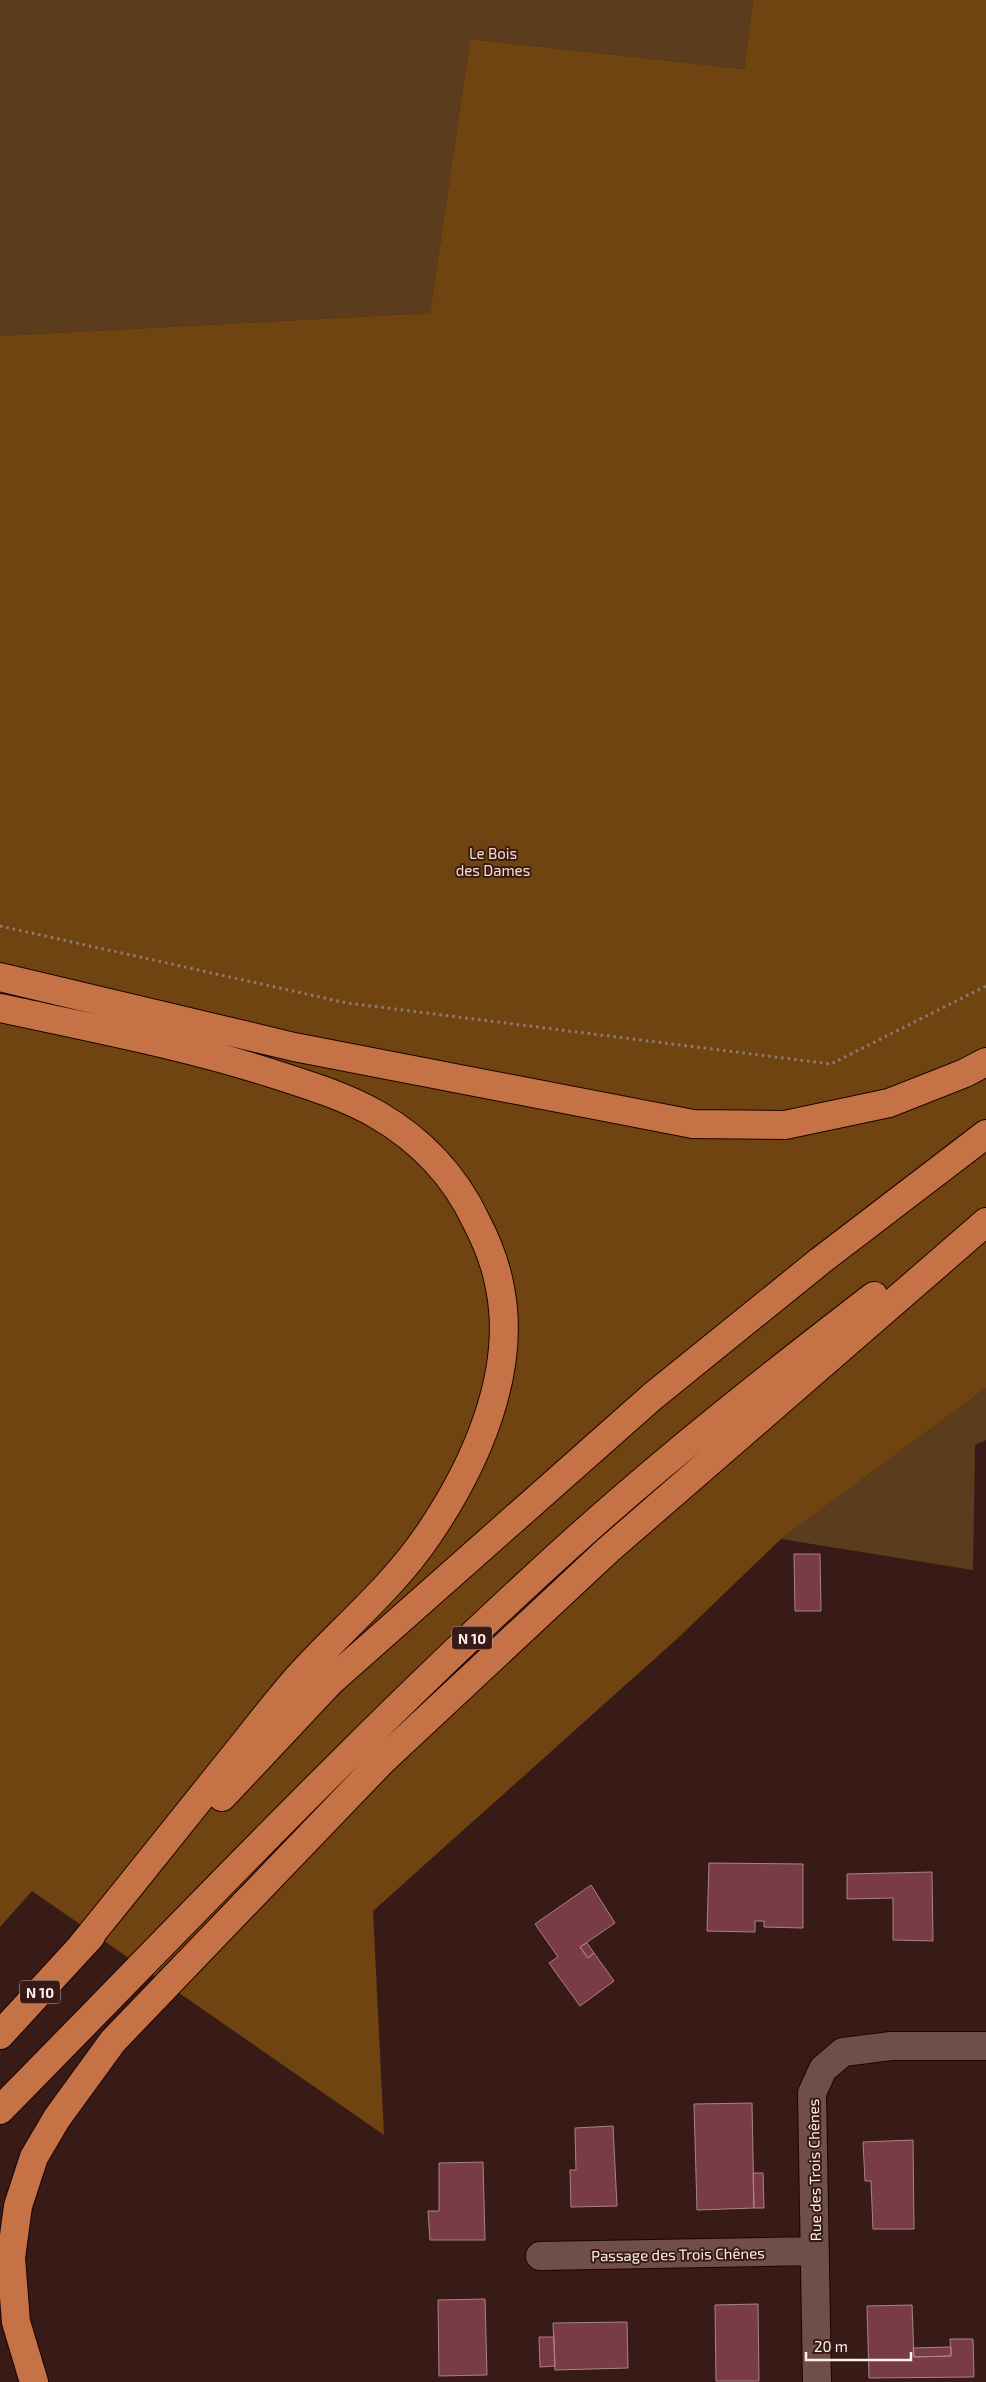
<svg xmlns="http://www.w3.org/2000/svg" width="986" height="2382" font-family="'Exo 2',sans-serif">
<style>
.green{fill:#5b3d1e}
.forest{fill:#704411}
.building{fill:#793c46;stroke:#a98387}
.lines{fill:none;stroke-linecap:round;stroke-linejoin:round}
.street-casing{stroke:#1e0403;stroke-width:30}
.highway-casing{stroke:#1e0403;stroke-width:30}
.path{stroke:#8f7975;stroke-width:3;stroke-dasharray:2.5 4;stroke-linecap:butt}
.street{stroke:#714f49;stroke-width:28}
.highway{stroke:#c57247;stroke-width:28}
.labels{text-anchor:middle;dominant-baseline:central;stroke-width:4;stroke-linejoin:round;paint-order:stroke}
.shield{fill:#381b16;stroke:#c2b1ad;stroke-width:1}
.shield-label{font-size:14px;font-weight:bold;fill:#fdf1ee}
.park-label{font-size:15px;fill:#fbdfc5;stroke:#381b16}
.street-label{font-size:15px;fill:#fdf1ee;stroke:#381b16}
</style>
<rect width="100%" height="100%" fill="#381b16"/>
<path class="green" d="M0,0H753L744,69L470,39L430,313L0,336Z
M986,1388V1440L975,1445L973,1570L781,1539Z"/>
<path class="forest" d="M753,0H986V1388L781,1539L679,1637L373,1911L384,2135L32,1891L0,1927V336L430,313L470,39L744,69Z"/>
<path class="building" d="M794,1554H820L821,1611H795Z
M709,1863L803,1864V1928L764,1927V1921H755V1932L707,1931Z
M932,1872L933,1941L893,1940V1898L847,1899V1874Z
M591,1885L615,1923L580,1947L588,1958L594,1953L614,1981L580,2006L549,1963L558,1957L535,1924Z
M587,1943L594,1953L588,1958L580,1947Z
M752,2103L754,2208L697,2210L694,2104Z
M613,2126L617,2206L571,2207L570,2170H576L575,2128Z
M913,2140L914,2229H873L871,2181H865L863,2142Z
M483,2162L485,2240H430L428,2211H439V2163Z
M753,2173H763L764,2208H754Z
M485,2299L487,2375L439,2376L438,2300Z
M758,2304L759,2381H716L715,2305Z
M912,2305L914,2357L951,2356L950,2339H973L974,2377L869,2378L867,2306Z
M627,2322L628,2368L555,2370L553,2323Z
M539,2337H554L555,2366L540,2367Z
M951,2347V2356L914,2357L913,2348Z"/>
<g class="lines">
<g class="street-casing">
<path id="street" d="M540,2256L815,2251
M817,2382L812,2093L823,2069L843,2052L891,2046H986"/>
</g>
<g class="highway-casing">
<path id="highway" d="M0,977L294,1047L693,1124L785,1125L889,1103L965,1073L986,1062
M0,1008C93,1028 187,1046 277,1075C311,1086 344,1096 376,1114C421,1140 454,1174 476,1221C487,1242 496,1265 500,1288C517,1373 475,1466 428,1535C391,1590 337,1633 294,1682C269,1711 246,1742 222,1771C175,1830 127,1890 79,1949
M222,1797L331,1681L653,1396L820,1261L986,1134
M0,2035L91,1936
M0,2110C191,1916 378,1717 581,1535C675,1451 774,1373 874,1296
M34,2382L16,2322L11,2258L18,2206L34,2157L57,2118L113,2041L382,1761L608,1550L986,1222"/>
</g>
<path class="path" d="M0,926L347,1003L831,1064L986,986"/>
<use href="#street" class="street"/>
<use href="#highway" class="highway"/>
</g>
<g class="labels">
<g class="shield">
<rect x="452" y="1626.5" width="40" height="23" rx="4"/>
<rect x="20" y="1980.5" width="40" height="23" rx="4"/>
</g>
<g class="shield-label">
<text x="472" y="1638">N 10</text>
<text x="40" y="1992">N 10</text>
</g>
<g class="park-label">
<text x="493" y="853">Le Bois<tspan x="493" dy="17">des Dames</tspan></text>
</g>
<g class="street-label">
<text transform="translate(814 2170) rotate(-91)">Rue des Trois Chênes</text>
<text transform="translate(678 2254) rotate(-1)">Passage des Trois Chênes</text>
</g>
</g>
<path d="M806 2352v8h105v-8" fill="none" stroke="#fdf1ee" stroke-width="2.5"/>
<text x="814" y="2352" font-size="15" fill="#fdf1ee" stroke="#381b16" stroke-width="4" paint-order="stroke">20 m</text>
</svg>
